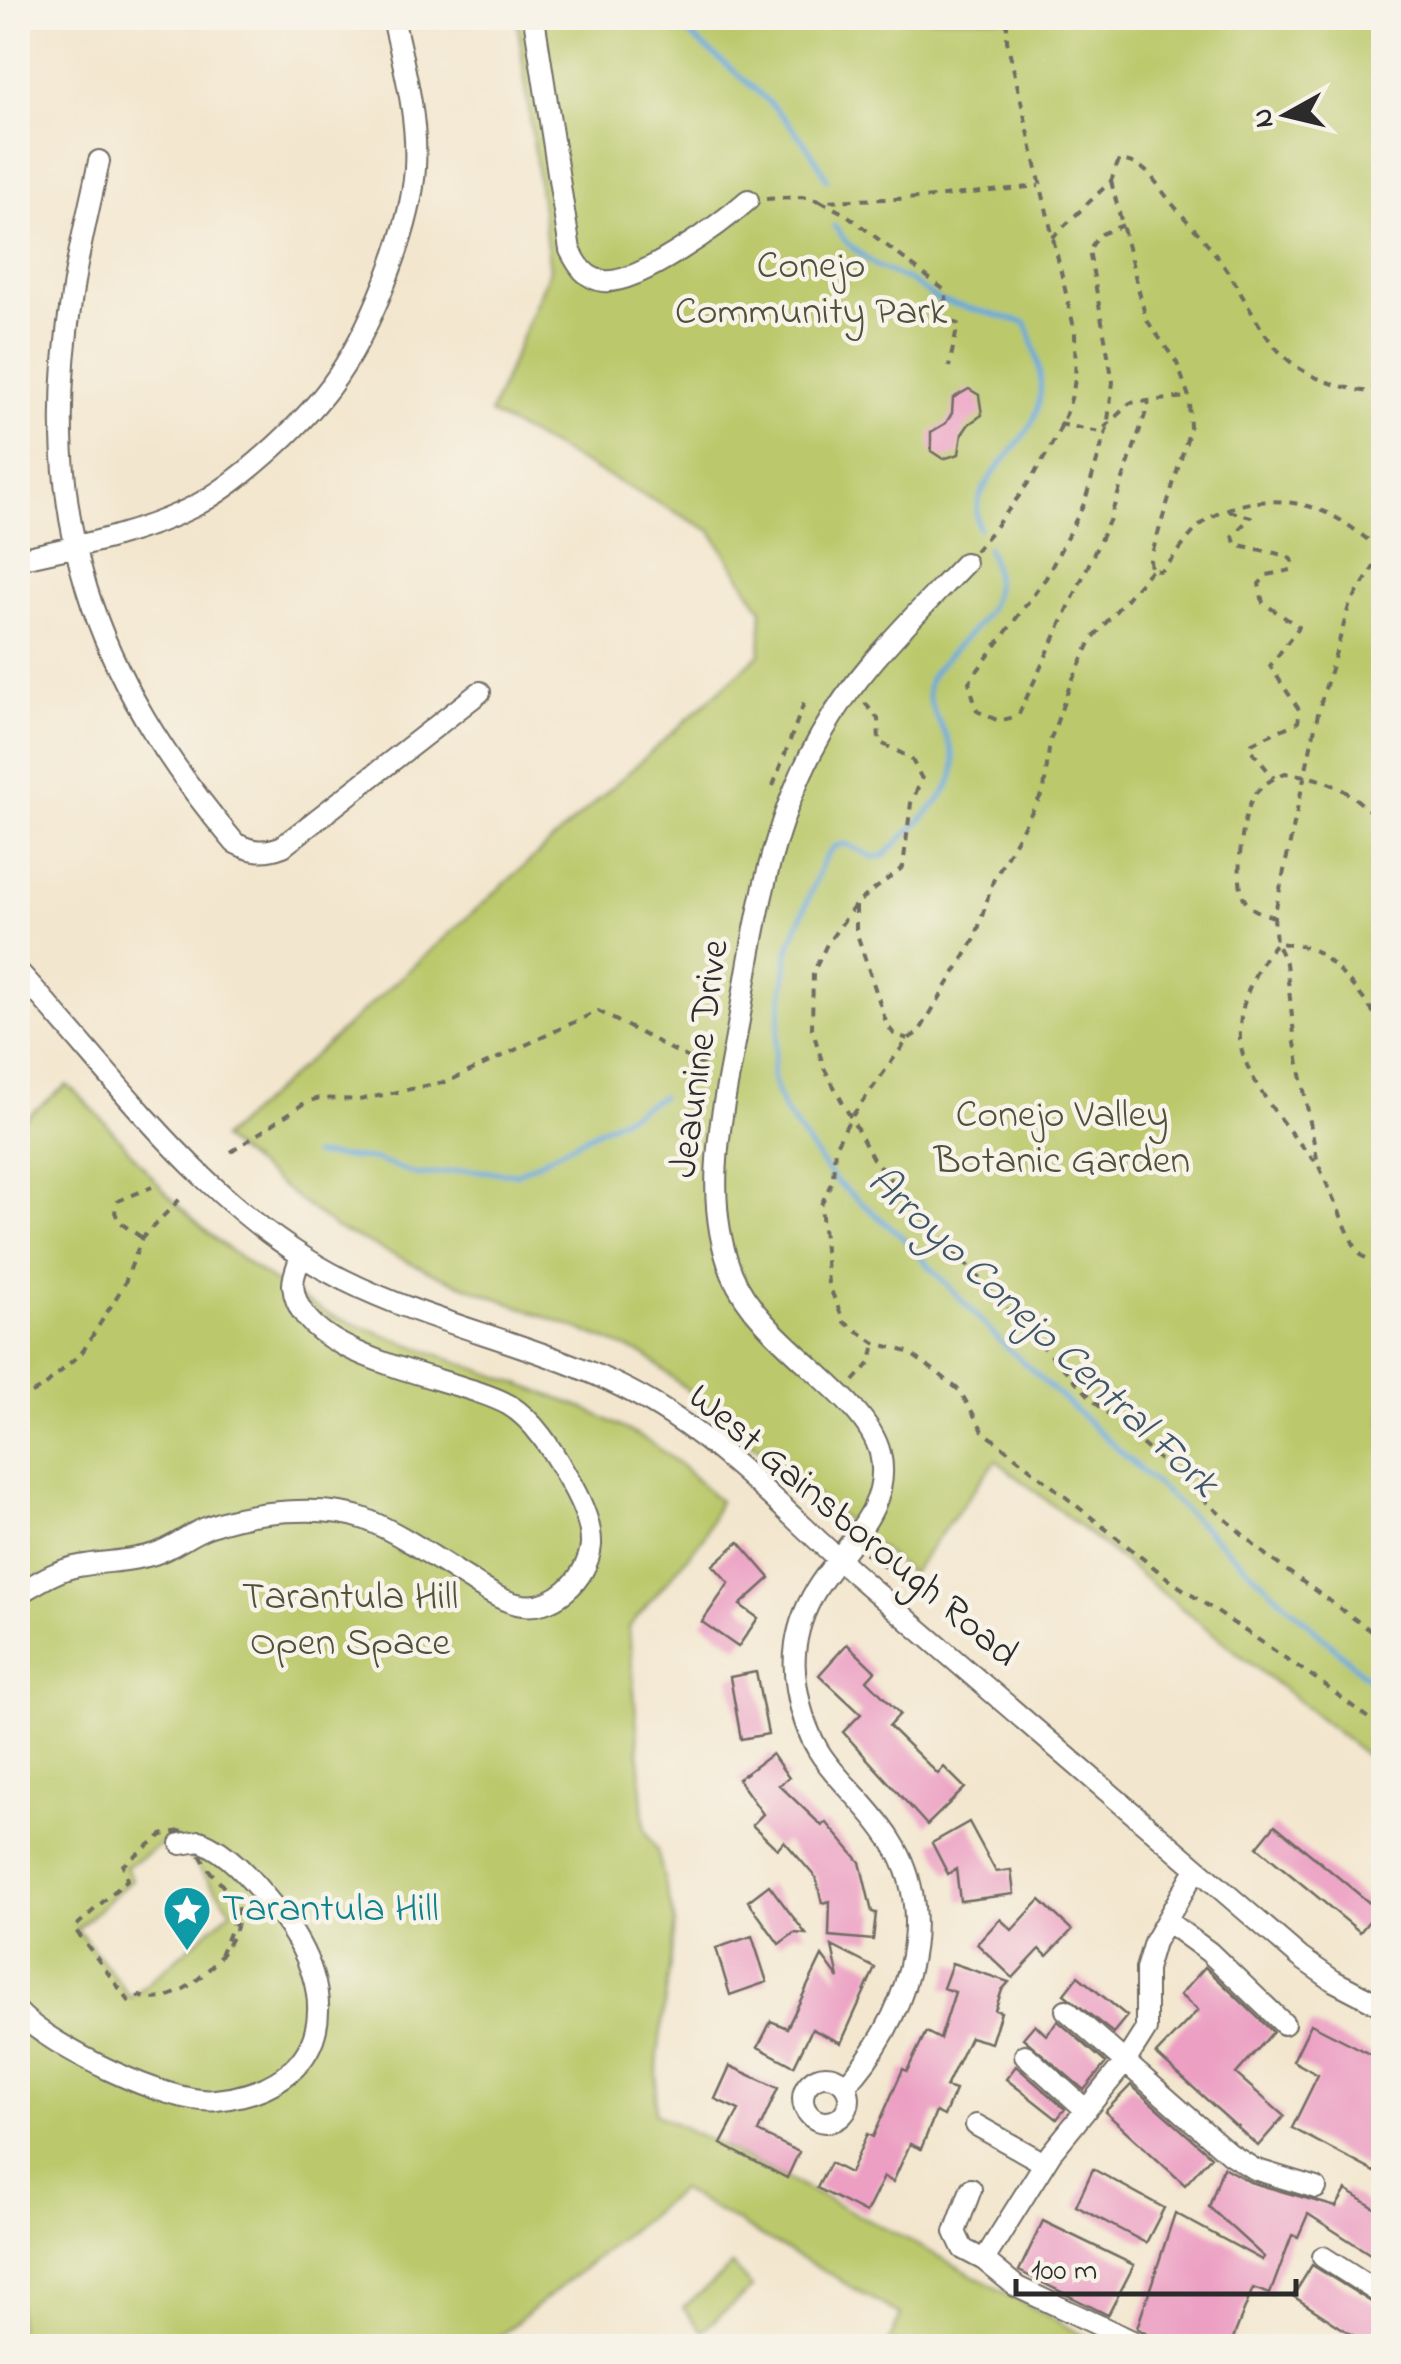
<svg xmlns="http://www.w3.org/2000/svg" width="1401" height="2364" font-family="'Indie Flower',sans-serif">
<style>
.green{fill:#bbc96c;stroke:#737a4c;stroke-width:2.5;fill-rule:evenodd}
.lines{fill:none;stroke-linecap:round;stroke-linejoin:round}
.stream{stroke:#68a8db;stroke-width:5}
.building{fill:#ec9fc3}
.minor-casing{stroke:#716c64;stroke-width:24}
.path{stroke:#716c64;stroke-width:4;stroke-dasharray:8 8;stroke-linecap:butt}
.minor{stroke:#fff;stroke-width:20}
.labels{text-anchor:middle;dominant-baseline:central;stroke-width:9;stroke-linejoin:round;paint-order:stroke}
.park-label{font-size:40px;fill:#4f523b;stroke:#f7f3e8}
.street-label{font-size:40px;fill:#2b2b2b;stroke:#f7f3e8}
.culture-label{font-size:40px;fill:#0d838f;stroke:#f7f3e8;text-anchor:start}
.water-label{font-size:42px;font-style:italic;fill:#405769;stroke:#f7f3e8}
</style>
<rect width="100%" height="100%" fill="#f7f3e8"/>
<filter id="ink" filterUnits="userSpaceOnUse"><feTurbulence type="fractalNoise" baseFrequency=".01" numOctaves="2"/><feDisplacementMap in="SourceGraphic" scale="20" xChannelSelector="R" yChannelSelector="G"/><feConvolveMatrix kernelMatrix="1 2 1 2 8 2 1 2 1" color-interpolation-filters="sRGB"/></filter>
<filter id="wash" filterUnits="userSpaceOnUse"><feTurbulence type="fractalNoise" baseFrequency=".0048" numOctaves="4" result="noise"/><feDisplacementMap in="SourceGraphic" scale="40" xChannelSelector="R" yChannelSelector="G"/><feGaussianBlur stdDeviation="2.25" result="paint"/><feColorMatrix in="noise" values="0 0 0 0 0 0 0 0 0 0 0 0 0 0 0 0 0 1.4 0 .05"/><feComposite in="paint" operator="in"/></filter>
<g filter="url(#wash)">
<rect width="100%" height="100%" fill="#f3e6ce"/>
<path class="green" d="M517,18H1383V1769L996,1460L911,1574L645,1355L440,1276L335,1228L221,1139L760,654L762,610L711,531L490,414L550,269Z
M67,1085C110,1121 141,1169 181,1208C225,1251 277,1286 330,1315L584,1408L648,1441L678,1463L719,1501L703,1538L629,1627L645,1830L657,1850L675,1923L658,2055L655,2113L910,2241L1103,2346H887L901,2315L680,2190L487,2346H18V1123ZM174,1837L232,1910L131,1998L77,1929L132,1879L126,1867Z
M733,2265L752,2288L702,2331L683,2308Z"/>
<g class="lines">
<path class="stream" d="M668,18C725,64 794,112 827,179
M834,226L848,244L876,266L910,281L938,300L1026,323C1038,355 1048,388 1033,421C1017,455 966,485 979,528
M987,547C1010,601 982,619 947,657C943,662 935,669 932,675C912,711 975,745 947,789C932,813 904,835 884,856L873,857L846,844L835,846L824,859L789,948L772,1075L782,1107L833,1179L900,1235L1001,1342L1384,1693
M314,1155L372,1159L418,1175L468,1170L516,1174L661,1097"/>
</g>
<g id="blocks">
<path class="building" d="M969,389L979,395L982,415L969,424L962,434L959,454L943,459L931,451V432L946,423L952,413L953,398Z
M739,1542L770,1578L740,1605L758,1618L738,1647L702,1622L729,1583L713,1565Z
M847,1644L875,1671L867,1680L900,1714L889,1726L938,1774L944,1767L965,1788L927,1825L843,1732L861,1714L819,1675Z
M756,1672L768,1734L741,1739L730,1677Z
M772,1754L789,1778L779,1785L822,1826L826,1822L860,1862L872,1912L876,1913L873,1940L829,1936L830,1901L822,1903L816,1878L784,1841L777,1849L752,1825L763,1814L738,1779Z
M969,1822L996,1872L1011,1870L1014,1894L960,1901L956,1869L948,1874L932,1843Z
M1275,1825L1378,1910L1360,1932L1257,1847Z
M769,1885L790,1913L806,1934L794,1933L779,1944L748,1901Z
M1040,1900L1072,1930L1047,1956L1040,1949L1013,1978L977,1944L1000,1919L1012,1930Z
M752,1936L767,1982L730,1995L716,1948Z
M832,1946L875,1968L841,2043L812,2029L794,2066L758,2047L771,2021L787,2028L822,1956L839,1979Z
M952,1963L1009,1982L1002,1990L995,2010L1001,2012L991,2043L970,2037L946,2087L955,2090L944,2116L936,2112L921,2149L910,2144L893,2182L884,2177L866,2213L817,2188L830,2163L850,2173L867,2134L873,2137L903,2069L907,2071L926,2032L940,2039L955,1992L943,1988Z
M1205,1967L1273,2032L1236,2074L1284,2116L1258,2146L1238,2128L1239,2125L1237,2127L1156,2054L1198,2010L1180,1995Z
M1078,1976L1127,2016L1113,2033L1064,1994Z
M1058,2021L1106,2063L1084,2090L1023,2038L1035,2024L1046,2035Z
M1311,2024L1384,2061V2157L1375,2172L1292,2128L1318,2075L1293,2061Z
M730,2066L778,2088L758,2132L799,2152L787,2178L721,2144L739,2110L715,2099Z
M1016,2066L1065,2109L1057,2119L1006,2079Z
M1131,2085L1211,2156L1185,2185L1105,2112Z
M1223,2167L1250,2182L1336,2207L1346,2190L1384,2214V2263L1308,2214L1298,2237L1292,2235L1270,2294L1253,2288L1230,2346H1166L1137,2328L1175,2213L1262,2260L1264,2257L1209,2207Z
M1093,2169L1164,2208L1146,2243L1076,2206Z
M1043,2221L1134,2265L1108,2315L1019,2271Z
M1312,2265L1384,2310V2346H1369L1293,2296Z"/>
</g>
</g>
<g filter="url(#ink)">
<use href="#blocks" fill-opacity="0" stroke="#716c64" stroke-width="2.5"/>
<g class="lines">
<g class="minor-casing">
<path id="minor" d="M534,18L570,250C578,266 586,279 604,281C638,285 722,223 748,200
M99,161C90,206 78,250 72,295C37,517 92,674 235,843C252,852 265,853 283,846L480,692
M18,559C78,546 137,535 193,507C238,484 299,428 330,387C368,336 411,232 415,168C418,117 404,67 393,18
M18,971C119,1081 207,1211 344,1280C450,1333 572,1349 671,1415C741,1461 800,1527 864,1582C1009,1707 1154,1833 1301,1958L1334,1981L1384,2007
M18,1594C37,1583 56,1570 79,1566C104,1561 130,1562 154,1554C173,1548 189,1534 208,1527C248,1511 324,1504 365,1519C402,1534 436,1559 470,1580C484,1589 500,1600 517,1604C552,1613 588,1579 591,1545C592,1522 578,1495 566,1475C552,1450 534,1420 509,1405C455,1375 298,1361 293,1285C293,1275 298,1265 301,1256
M1168,1922L1209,1952L1284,2024
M1066,2010L1230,2154L1254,2169L1316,2188
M18,2012C49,2046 170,2106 216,2100C332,2087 344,1994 278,1912C257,1887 232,1853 200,1841L181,1844
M1025,2055L1085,2109
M803 2099a23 23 0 1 1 46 0a23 23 0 1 1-46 0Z
M845,2086C904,2023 942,1919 891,1840C852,1780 810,1770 797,1689C791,1657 797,1625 812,1597C837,1550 894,1512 880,1453C865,1393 760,1344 732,1274C700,1194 724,1107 738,1026C755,926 769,825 821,735C858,669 913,618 965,563
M976,2125L1044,2163
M971,2189L955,2232L963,2249L984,2260
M1323,2257L1384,2296
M1143,2346L1017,2287L984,2260L1051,2153L1125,2062L1146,2029V1969L1154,1942L1196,1869"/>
</g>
<path class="path" d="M1111,181L1146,319L1177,363L1189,397L1190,429L1150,560L1151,570L1160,571C1179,556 1187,534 1207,520C1245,494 1301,496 1340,520C1355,529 1369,541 1384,552
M766,199L802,197L820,201L924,198L1039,186
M820,201L847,215L947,292L942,317L958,324L949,367
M1123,225L1099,235L1089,250L1113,382L1107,428L1084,504L1046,578L969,682L977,711L999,721L1018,716L1109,521L1149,403
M1052,238L1111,181L1119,160C1147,163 1154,181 1170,201C1183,217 1198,232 1211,248C1267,321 1260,374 1368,392L1384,378
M1059,424L1100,432L1130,403L1187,397
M1229,511L1251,517L1233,535L1235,544L1288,556L1293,562L1291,570L1267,575L1259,584L1263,603L1299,627L1270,666L1300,711L1298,722L1252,743L1251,750L1274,778
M975,551C1012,508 1069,436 1075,378C1076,363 1075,347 1075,332L1007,41V18
M1384,551L1349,606L1338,645L1319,709L1274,917L1276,943L1286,963L1295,1043L1318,1164L1353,1243L1362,1256L1384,1268
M1151,570L1092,639L1070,685L1050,741L1044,790L993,881L975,939L919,1032L908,1039L850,1119L835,1147L833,1179L821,1205L828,1283L844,1322L875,1343L908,1352L938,1373L960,1391L983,1431L1171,1581L1315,1678L1384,1730
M865,703L878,719L879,742L911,758L922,779L911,803L903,867L856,904L827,944L813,973L812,1028L824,1068L873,1159L945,1242L1097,1404L1268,1557L1384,1640
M773,786L805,700
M856,906V931L887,1025L894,1034L908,1039
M1274,917C1262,913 1248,910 1243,896C1235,875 1242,814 1254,796C1261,785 1274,778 1285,773C1331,778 1352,792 1384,825
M231,1152L306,1102L320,1098L359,1100L449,1081L598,1011L700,1064L712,1059
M1315,1161C1291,1135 1251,1085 1242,1051C1233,1016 1253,970 1276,943C1289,944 1303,945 1315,951C1337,964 1371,1006 1384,1029
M141,1237L119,1222L115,1212L118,1201L152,1187
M854,1381L871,1362L875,1343
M18,1401L45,1386L83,1351L124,1285L142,1238L181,1198
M865,1553L941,1609
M180,1831C194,1838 199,1854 207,1867C215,1879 236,1897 238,1911C241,1950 175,2013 140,1996L129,2001L74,1928L127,1880L123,1865L162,1835Z
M220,1955L235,1918"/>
<use href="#minor" class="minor"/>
</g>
</g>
<defs>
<g id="sight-pin" transform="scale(2.5)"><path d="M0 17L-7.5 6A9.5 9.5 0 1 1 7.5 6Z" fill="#0f9aa8" stroke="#f7f3e8"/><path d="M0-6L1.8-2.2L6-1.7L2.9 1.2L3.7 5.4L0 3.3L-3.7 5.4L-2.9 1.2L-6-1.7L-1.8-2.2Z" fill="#fff"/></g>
</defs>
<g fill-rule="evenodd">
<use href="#sight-pin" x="187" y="1910"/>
</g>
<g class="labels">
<g class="park-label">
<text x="811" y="267">Conejo<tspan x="811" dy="46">Community Park</tspan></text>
<text x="1062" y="1116">Conejo Valley<tspan x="1062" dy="46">Botanic Garden</tspan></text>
<text x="350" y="1598">Tarantula Hill<tspan x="350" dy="46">Open Space</tspan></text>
</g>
<g class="street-label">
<text transform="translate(701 1059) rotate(-82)">Jeaunine Drive</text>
<text transform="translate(852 1527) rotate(40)">West Gainsborough Road</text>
</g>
<g class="culture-label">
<text x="222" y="1910">Tarantula Hill</text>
</g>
<g class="water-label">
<text transform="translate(1042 1333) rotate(43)">Arroyo Conejo Central Fork</text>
</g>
</g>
<rect width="1401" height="2364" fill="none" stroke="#f7f3e8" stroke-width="60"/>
<g transform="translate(1286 115) rotate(262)" stroke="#f7f3e8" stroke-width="8" paint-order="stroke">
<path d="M0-8L18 38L0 25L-18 38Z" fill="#2b2b2b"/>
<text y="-15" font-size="28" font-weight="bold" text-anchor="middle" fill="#2b2b2b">N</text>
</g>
<path d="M1016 2279v15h280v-15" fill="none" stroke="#2b2b2b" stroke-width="5"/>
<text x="1031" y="2279" font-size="30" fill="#2b2b2b" stroke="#f7f3e8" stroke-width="8" paint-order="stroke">100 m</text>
</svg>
